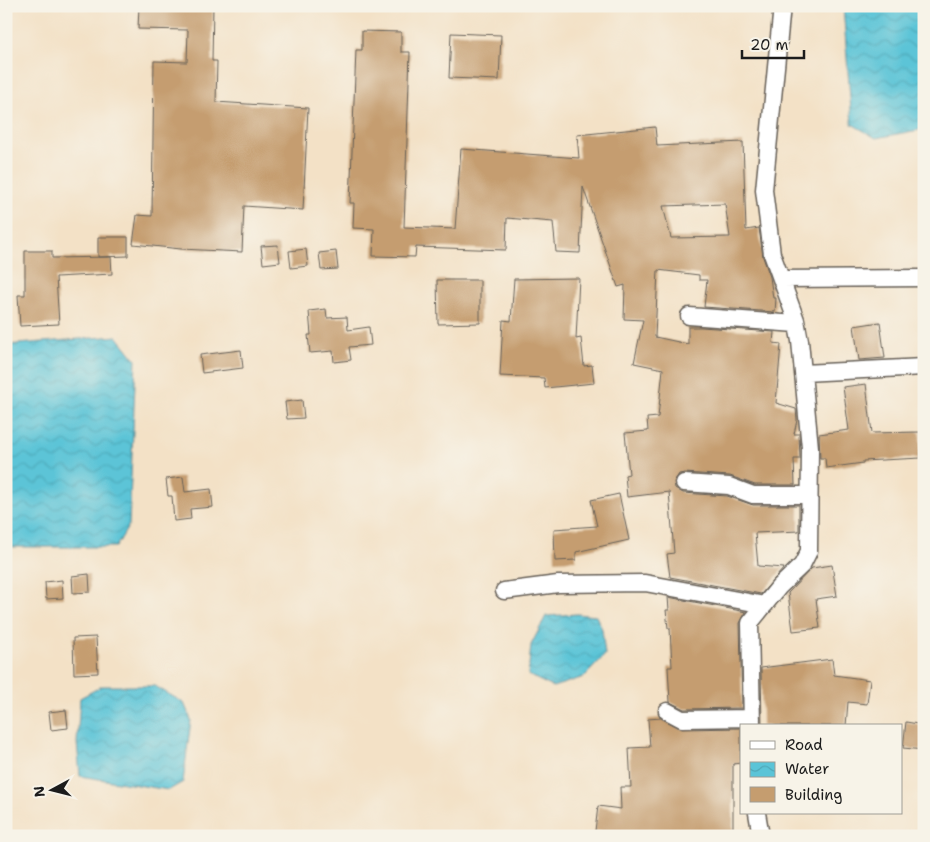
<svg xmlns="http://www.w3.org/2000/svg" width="930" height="842" font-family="'Shantell Sans',sans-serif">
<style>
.water{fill:url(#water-waves);stroke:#3c707a}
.building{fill:#c59d6f;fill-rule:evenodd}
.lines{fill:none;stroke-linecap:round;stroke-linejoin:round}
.minor-casing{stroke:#676158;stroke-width:19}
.minor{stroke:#fff;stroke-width:16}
</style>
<defs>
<pattern id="water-waves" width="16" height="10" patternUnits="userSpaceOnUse" patternTransform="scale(1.25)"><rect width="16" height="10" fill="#5bc4d7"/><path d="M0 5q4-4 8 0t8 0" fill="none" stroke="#4fa8b8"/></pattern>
</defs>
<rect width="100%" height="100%" fill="#f7f3e8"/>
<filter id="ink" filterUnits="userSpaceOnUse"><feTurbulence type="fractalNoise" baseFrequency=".02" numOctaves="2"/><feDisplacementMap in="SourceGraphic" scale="10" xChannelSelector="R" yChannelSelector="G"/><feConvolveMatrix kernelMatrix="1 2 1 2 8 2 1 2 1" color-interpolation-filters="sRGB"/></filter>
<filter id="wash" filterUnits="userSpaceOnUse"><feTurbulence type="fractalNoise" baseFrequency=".0096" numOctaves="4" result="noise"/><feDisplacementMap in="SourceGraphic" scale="20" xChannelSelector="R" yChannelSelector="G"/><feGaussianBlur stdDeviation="1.12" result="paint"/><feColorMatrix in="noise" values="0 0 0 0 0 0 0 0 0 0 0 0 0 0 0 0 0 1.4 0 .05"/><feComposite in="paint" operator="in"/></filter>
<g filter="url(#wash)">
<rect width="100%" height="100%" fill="#f3e1c6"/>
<path class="water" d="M843,6H924V129L876,138L852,124Z
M117,336L136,360L129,525L116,547H6V345Z
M577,614L596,616L602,629L605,655L584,677L553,687L528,675L531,645L546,616Z
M102,686H155L184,703L191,720L183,782L169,790L80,776L77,743L80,698Z"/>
<g id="blocks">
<path class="building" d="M139,6H213L212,61H217L216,102L308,108L303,210L244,206L242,252L181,249L133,244L137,215L152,216L154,61L187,62L188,30L138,29Z
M362,31L401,32V52H410L404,227L455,229L461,149L579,158L577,135L655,127L657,146L743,142L746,230L759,228L763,257L770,277L773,298H776L775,312L704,307L707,280H699V275L658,270L655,337L688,344V327H701L774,332L773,343L781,344L776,403L796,409L797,420L794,434H799L800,459H794L795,485H755L730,476L685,473L679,474L674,482L675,488L683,493L727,496L753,505H799V531L755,533L758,566L784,568L761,594L670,577L667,554L674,553L669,492L627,497L625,475L629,474L625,433L648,431L647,418L658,417L663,369L634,363L643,320L624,319L625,285L618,287L583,187L580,253L556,252L553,222L507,218L506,250L416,247L415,257L373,256L374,229L353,228L354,203H350L356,50H362ZM725,204L730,237L671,238L663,206Z
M451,33L501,35L499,80L449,78Z
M98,237H128V256L98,257Z
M278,245L280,262L263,264L261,246Z
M306,249L308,266L291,268L289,251Z
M25,251H52V258L111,257L112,274L56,277L59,324L20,326L18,295H25Z
M336,251L338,269L321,270L319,253Z
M579,278L576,339L581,338L584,366L592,365L594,383L545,388L544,378L500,376L503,320L511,321L514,279Z
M437,280H480V323L438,324Z
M326,309L327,318L347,317L348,330L369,327L371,345L349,347L351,360L334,362L333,351L310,353L308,335H311L309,311Z
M880,322L885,358L859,360L854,326Z
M241,350L243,368L202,373L200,355Z
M866,384L872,433L920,432L921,458L863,461V463L826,468L825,458H820L819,434L849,430L843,387Z
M302,400L304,418L287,419L285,402Z
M183,477L185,492L211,489L213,507L190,509L191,519L174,521L172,496H168L166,479Z
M619,494L629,540L576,552V560L555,561L554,529L597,526L591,500Z
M832,565L837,596L816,599L820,628L793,631L788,593L812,568Z
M89,574L90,592L73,593L72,576Z
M62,580L63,598L46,599L45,582Z
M668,597L746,612L740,623L742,708L684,709L670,702L668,667H672L670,628H668L666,610H669Z
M96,637L98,673L74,674L73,638Z
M832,659L834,675L870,680L867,704L848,702L846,726H762L761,668Z
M66,710L68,728L51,730L49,712Z
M661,718L682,729L741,728V763L733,764V836H635L595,831L598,806L621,809L620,787H631L629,748L650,747L648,719Z
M906,722L924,725V750L903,748Z"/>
</g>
</g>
<g filter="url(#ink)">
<use href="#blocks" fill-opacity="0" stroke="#676158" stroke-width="1"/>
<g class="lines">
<g class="minor-casing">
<path id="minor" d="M781,279L924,278
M689,316L796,324
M803,373L924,367
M684,483L729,486L753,495H809
M504,591L558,584L645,583L765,605
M667,711L682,719L752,718
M752,726L750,623L779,587L802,565L809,551L810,448L800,341L796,320L772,254L764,190L782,6
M757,813L761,836"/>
</g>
<use href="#minor" class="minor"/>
</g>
</g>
<rect width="930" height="842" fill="none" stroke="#f7f3e8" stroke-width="25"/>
<rect x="740" y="724" width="162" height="90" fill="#f7f3e8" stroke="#9f9d96"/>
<rect x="750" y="741" width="25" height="8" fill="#ffffff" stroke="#9f9d96"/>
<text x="785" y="750" font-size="15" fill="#1c1c1c">Road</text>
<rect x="750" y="762" width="25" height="15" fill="url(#water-waves)" stroke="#9f9d96"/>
<text x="785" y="774" font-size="15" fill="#1c1c1c">Water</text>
<rect x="750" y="787" width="25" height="15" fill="#c59d6f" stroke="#9f9d96"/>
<text x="785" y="800" font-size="15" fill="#1c1c1c">Building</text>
<g transform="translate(52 790) rotate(263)" stroke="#f7f3e8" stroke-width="4" paint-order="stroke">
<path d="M0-4L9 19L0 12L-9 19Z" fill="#1c1c1c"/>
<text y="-8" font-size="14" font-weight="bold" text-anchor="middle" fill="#1c1c1c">N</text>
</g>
<path d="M742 50v8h62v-8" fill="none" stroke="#1c1c1c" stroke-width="2.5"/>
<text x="750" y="50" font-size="15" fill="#1c1c1c" stroke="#f7f3e8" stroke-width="4" paint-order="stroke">20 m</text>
</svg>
